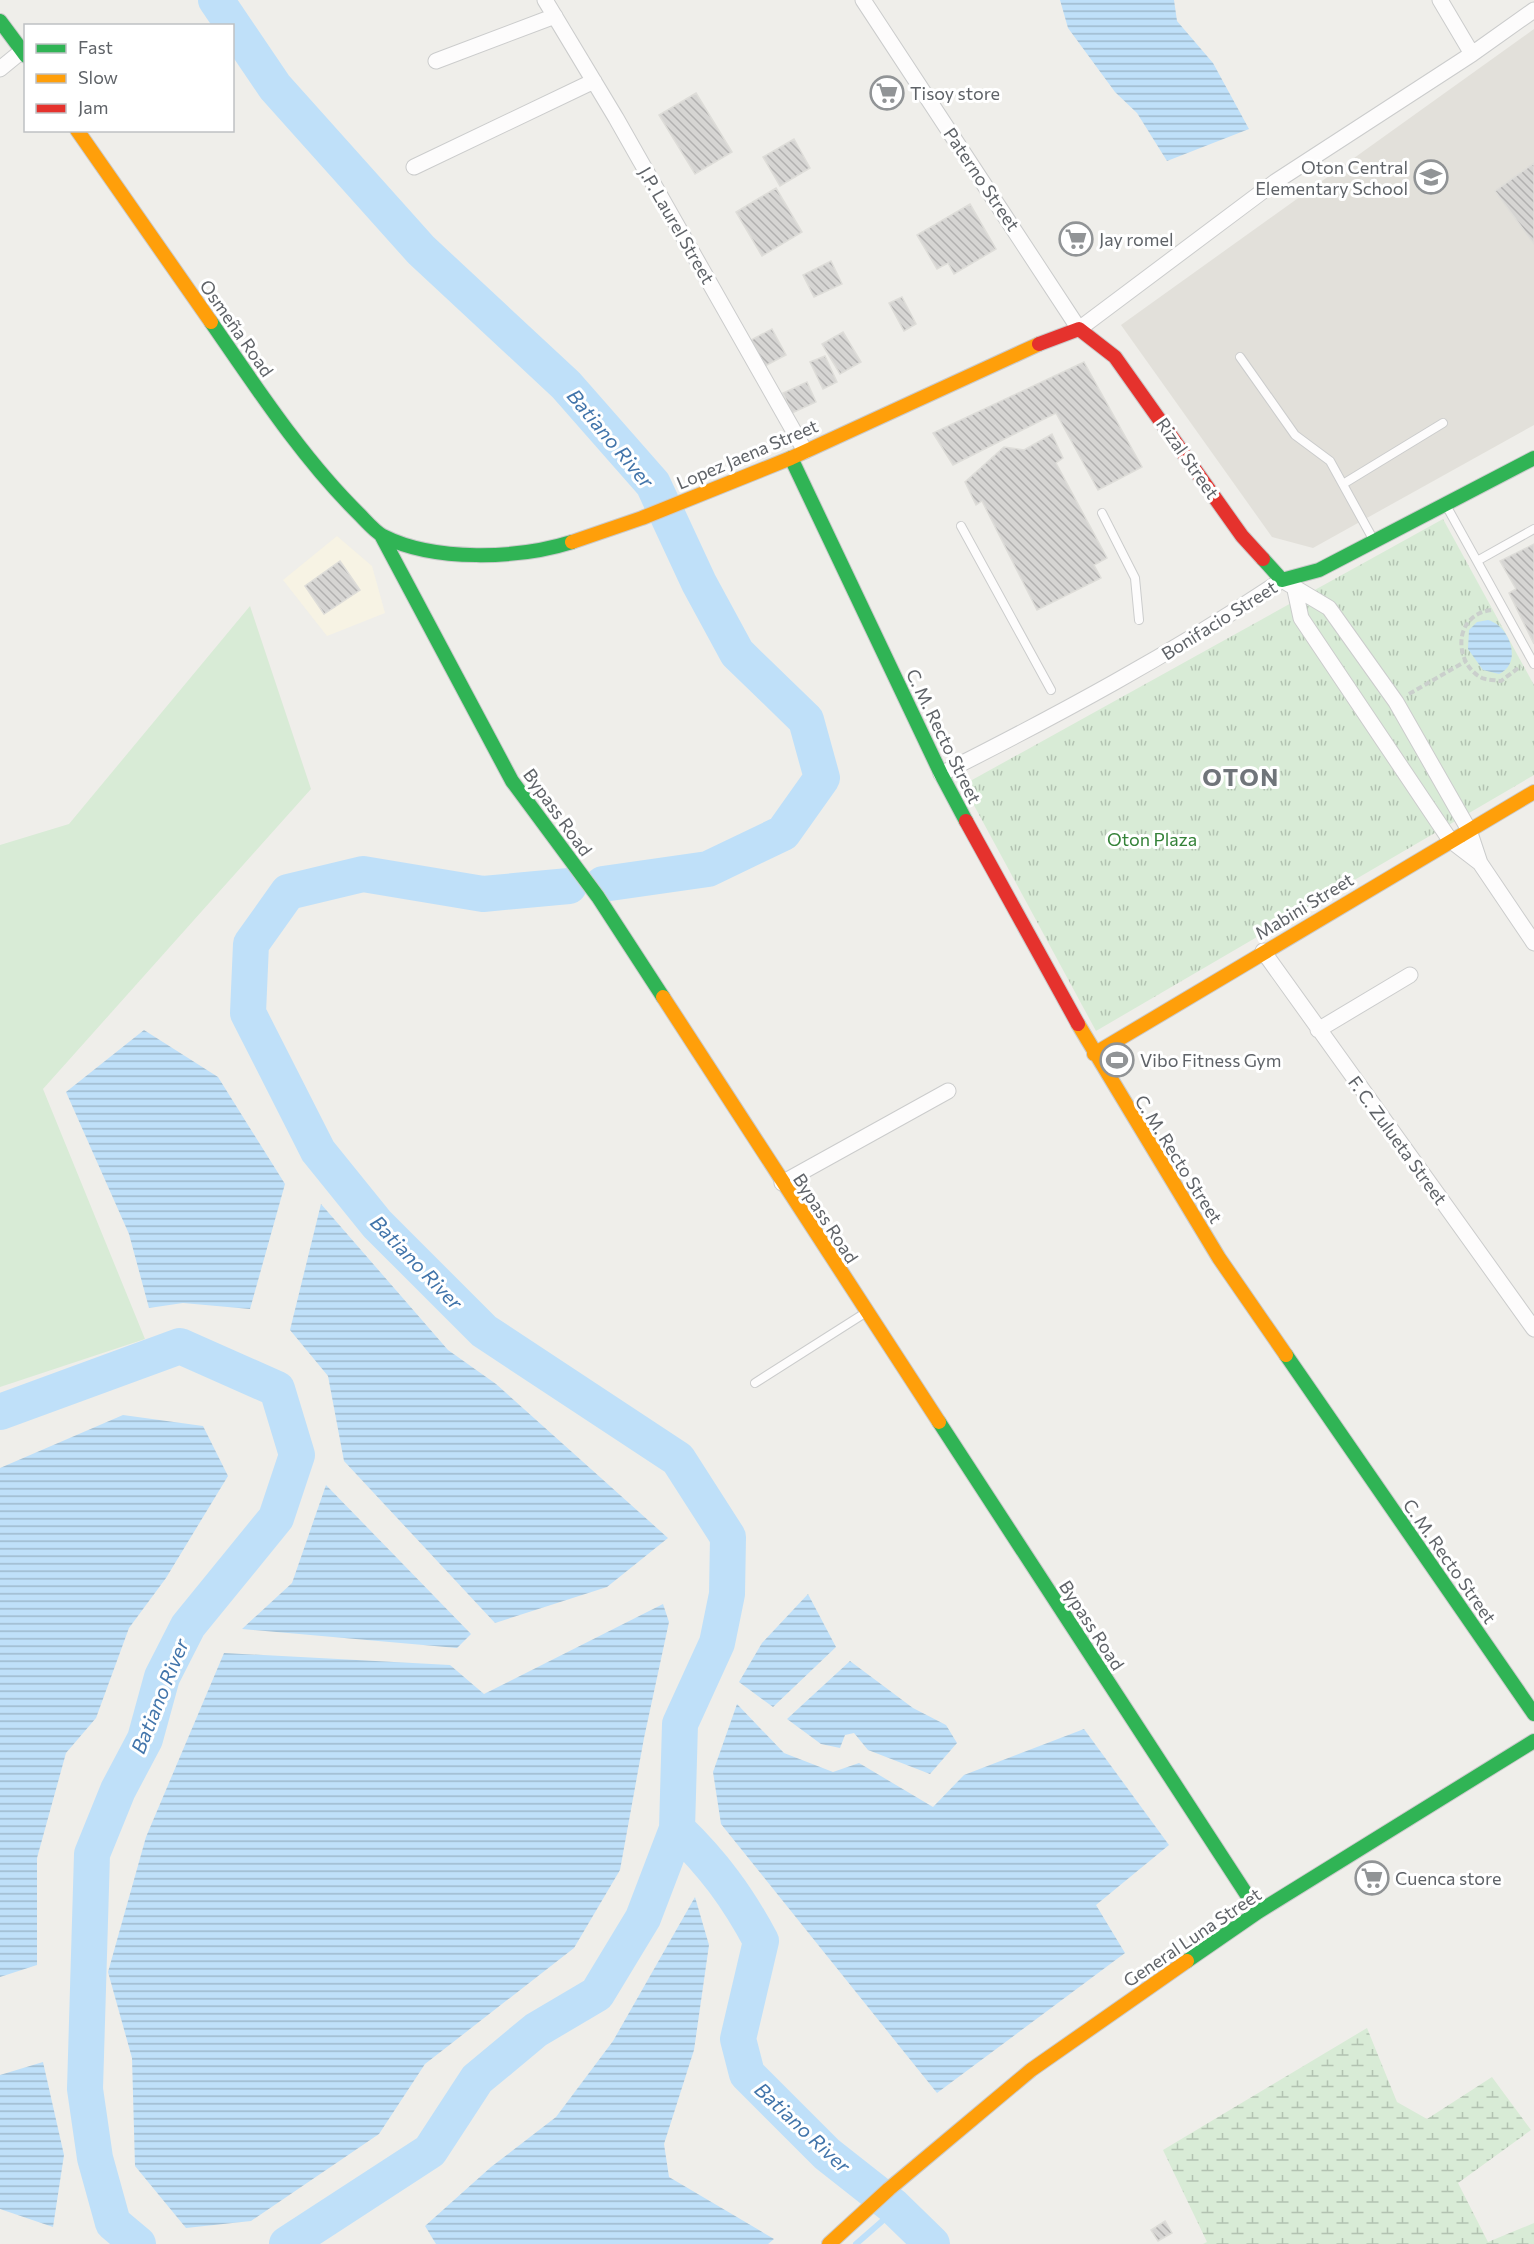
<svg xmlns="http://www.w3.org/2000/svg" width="1534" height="2244" font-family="Commissioner,sans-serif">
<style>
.commercial{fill:#f7f3e4}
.education{fill:#e2e0da}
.grass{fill:#d8ebd6}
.wetland{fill:url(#wetland-marsh)}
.park{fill:url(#park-tufts)}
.water{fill:url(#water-rules)}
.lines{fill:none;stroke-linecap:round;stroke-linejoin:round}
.stream{stroke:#bfe0f9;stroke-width:6}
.river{stroke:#bfe0f9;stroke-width:36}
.building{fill:url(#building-back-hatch);stroke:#deddd9;stroke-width:1.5}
.lane-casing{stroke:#cbcccc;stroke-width:10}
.street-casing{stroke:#cbcccc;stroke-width:17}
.fast-casing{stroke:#cacacb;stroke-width:16}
.slow-casing{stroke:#cacacb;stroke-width:16}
.jam-casing{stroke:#cacacb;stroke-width:16}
.path{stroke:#cacfcc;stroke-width:4;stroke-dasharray:6 3;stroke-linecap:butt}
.lane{stroke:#fdfcfc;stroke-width:8}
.street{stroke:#fdfcfc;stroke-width:15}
.fast{stroke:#30b455;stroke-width:14}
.slow{stroke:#ff9f0a;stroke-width:14}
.jam{stroke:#e5322d;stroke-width:14}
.labels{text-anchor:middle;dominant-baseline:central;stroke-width:6;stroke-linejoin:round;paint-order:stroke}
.poi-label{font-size:18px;fill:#5f6368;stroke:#fff;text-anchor:start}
.street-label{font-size:18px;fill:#5f6368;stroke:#fff}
.park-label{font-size:18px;fill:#348238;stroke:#fff}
.water-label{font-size:20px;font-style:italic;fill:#4174aa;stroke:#fff}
.district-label{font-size:24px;font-weight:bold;letter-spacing:1.5px;fill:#70757a;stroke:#fff}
</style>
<defs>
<pattern id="wetland-marsh" width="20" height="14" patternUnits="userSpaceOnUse" patternTransform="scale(1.5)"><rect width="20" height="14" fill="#d8ebd6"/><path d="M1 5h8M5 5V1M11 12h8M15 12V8" fill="none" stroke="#b2c2b1"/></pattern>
<pattern id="park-tufts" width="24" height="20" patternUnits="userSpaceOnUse" patternTransform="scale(1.5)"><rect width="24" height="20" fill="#d8ebd6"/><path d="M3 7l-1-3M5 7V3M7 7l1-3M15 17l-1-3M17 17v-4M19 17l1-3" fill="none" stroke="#b2c2b1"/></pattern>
<pattern id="water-rules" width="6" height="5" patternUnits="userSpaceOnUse" patternTransform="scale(1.5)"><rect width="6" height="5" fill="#bfe0f9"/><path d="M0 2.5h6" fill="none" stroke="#9eb9cd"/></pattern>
<pattern id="building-back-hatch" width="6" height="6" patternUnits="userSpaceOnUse" patternTransform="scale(1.5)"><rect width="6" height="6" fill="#d6d5d3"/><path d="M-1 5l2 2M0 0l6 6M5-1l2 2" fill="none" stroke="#b1b0af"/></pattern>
</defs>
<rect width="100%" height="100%" fill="#efeeea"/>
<path class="commercial" d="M337,536L372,566L385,613L327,636L283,580Z"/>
<path class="education" d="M1534,29V425L1313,548L1272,537L1121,325Z"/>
<path class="grass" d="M250,606L311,789L43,1089L145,1339L0,1387V845L69,824Z"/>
<path class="wetland" d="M1367,2028L1397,2102L1427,2119L1492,2077L1531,2130L1458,2183L1488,2242L1534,2223V2244H1203L1207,2242L1163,2150Z"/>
<path class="park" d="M1443,519L1534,685V775L1096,1031L963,785Z"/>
<path class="water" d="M1060,0H1174L1177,21L1213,63L1249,129L1167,161L1137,113L1115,92L1068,28Z
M1488,620C1510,626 1523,663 1499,674L1483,670L1468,649L1469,630L1477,622Z
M144,1030L218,1077L285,1184L250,1309L183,1303L149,1308L129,1234L66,1092Z
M321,1204L448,1350L496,1384L668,1538L607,1587L495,1623L344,1461L328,1376L290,1330Z
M123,1415L203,1426L228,1476L166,1578L129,1628L96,1718L66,1753L37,1858V1965L0,1977V1468Z
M326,1485L471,1634L457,1648L242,1629L292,1583Z
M808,1594L836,1647L773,1707L739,1682L762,1643Z
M663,1604L669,1622L644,1738L620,1870L574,1948L425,2064L379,2134L251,2221L186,2228L135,2166L132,2058L108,1972L146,1837L224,1653L450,1665L484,1694Z
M850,1661L913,1708L946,1725L957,1743L930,1774L868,1750L854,1733L845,1735L840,1748L821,1744L787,1719Z
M737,1704L784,1753L833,1772L859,1763L933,1807L964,1775L1084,1729L1169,1845L1096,1905L1125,1953L937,2093L721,1824L713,1772Z
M695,1897L709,1945L694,2050L664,2144L669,2177L774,2239L768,2244H436L425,2226L491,2167L556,2117L613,2041Z
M43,2062L64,2155L53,2227L0,2209V2075Z"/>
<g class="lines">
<path class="stream" d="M289,2244L293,2241
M856,2244L896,2209"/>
<path class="river" d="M216,0L275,87L421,250L566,385L653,484L699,583L737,653L806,720L822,778L783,833L708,869L603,884
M569,886L483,894L363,874L288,892L251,944L248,1013L318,1151L377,1224L484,1331L678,1459L728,1537L727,1594L717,1643L680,1724L677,1829C713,1864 737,1896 761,1941L738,2039L747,2074L827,2154L893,2206L932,2244
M0,1412L180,1346L277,1389L297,1455L276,1518L188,1626L162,1677L145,1739L118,1790L92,1854L85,2089L95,2158L113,2223L138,2244
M287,2244L430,2151L477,2079L536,2030L597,1994L643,1918L677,1829"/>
</g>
<path class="building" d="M696,93L732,152L695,174L659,115Z
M794,139L810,168L780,186L763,157Z
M1534,163V244L1495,191Z
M776,188L802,232L762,256L736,212Z
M970,204L996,249L954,274L948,263L937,269L917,235Z
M831,261L842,284L814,297L803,275Z
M902,297L916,324L904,331L889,303Z
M772,329L786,355L765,366L751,340Z
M843,332L861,362L840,374L822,344Z
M825,356L837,382L823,389L810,362Z
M1084,362L1142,467L1098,490L1056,413L953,465L933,433Z
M807,382L816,402L792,413L783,393Z
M1052,434L1063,458L1056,463L1107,558L1094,565L1101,578L1037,610L982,501L976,505L965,482L1004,447L1024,450Z
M1534,544V644L1509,593L1516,589L1500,561Z
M340,561L360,590L324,614L305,586Z
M1165,2221L1172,2233L1158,2241L1151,2230Z"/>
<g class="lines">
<g class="lane-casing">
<path id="lane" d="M1240,357L1295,435L1330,461L1373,539
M1343,484L1443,423
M1447,507L1534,664
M1102,513L1135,578L1139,620
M961,526L1051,690
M1477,561L1534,529
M755,1383L865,1313"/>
</g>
<g class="street-casing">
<path id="street" d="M545,0L616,118L805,451
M863,0L1079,329L1275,182L1472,54L1534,10
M1440,0L1472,54
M436,61L555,16
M0,69L22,51
M414,167L594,81
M1295,590L1301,618L1450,840L1480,863
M941,774C1058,715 1173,653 1282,580L1329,608L1396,702L1469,830L1480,863L1534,943
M1263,951L1534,1329
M1318,1030L1410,975
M782,1183L948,1091"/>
</g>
<g class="fast-casing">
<path id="fast" d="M0,21L26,56
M211,322C256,387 303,459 359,514C366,521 374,531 383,536C434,562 518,559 572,542
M791,458L941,774L966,821
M381,535L512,781L598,897L663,997
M1263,559L1282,580L1319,570L1534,458
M1286,1355L1534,1714
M939,1422L1258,1912
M1187,1961L1258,1912L1534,1741"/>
</g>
<g class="slow-casing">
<path id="slow" d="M77,130L211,322
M572,542L642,518L791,458L1039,344
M663,997L939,1422
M1078,1024L1219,1258L1286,1355
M1094,1054L1534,792
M829,2244L889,2189L1031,2070L1187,1961"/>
</g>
<g class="jam-casing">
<path id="jam" d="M1039,344L1079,329L1115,357L1242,536L1263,559
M966,821L1078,1024"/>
</g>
<path class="path" d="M1491,610C1451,616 1455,665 1482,678C1487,680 1495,680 1501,681L1521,666
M1409,694L1466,661"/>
<use href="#lane" class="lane"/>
<use href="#street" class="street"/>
<use href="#fast" class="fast"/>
<use href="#slow" class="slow"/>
<use href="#jam" class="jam"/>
</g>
<defs>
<g id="supermarket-ring" transform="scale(1.725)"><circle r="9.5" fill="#fff" stroke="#919496" stroke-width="1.5"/><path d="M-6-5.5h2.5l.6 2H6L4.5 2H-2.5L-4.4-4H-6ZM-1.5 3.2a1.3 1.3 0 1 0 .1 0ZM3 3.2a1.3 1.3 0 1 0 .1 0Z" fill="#919496"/></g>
<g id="school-ring" transform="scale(1.725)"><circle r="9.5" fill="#fff" stroke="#919496" stroke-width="1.5"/><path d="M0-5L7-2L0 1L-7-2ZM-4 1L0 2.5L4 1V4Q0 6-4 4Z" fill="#919496"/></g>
<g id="stadium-ring" transform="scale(1.725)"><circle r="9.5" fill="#fff" stroke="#919496" stroke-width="1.5"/><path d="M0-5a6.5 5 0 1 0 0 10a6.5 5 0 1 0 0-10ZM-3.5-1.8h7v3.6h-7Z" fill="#919496"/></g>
</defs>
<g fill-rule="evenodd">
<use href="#supermarket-ring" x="887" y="93"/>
<use href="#school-ring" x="1431" y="177"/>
<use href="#supermarket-ring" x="1076" y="239"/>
<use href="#stadium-ring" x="1117" y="1060"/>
<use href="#supermarket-ring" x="1372" y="1878"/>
</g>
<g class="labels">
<g class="poi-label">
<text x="910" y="93">Tisoy store</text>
<text x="1408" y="167" text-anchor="end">Oton Central<tspan x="1408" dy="21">Elementary School</tspan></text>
<text x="1099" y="239">Jay romel</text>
<text x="1140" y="1060">Vibo Fitness Gym</text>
<text x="1395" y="1878">Cuenca store</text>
</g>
<g class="street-label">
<text transform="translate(982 179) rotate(56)">Paterno Street</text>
<text transform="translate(677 225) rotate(60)">J.P. Laurel Street</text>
<text transform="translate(237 328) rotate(55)">Osmeña Road</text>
<text transform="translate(747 454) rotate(-23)">Lopez Jaena Street</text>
<text transform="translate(1188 458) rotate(55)">Rizal Street</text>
<text transform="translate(1219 620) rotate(-32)">Bonifacio Street</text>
<text transform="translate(944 736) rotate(64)">C. M. Recto Street</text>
<text transform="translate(558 812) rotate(54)">Bypass Road</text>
<text transform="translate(1304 906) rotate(-31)">Mabini Street</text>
<text transform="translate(1398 1140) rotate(54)">F. C. Zulueta Street</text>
<text transform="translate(1179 1159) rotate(58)">C. M. Recto Street</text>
<text transform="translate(826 1218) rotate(57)">Bypass Road</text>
<text transform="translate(1450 1561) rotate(55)">C. M. Recto Street</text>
<text transform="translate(1092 1625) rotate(57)">Bypass Road</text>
<text transform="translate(1192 1937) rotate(-34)">General Luna Street</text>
</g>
<g class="park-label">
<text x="1152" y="839">Oton Plaza</text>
</g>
<g class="water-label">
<text transform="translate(611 438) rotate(50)">Batiano River</text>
<text transform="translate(417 1262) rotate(46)">Batiano River</text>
<text transform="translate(159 1696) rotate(-68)">Batiano River</text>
<text transform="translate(803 2127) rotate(43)">Batiano River</text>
</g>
<g class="district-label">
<text x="1241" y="776">OTON</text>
</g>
</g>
<rect x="24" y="24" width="210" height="108" fill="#ffffff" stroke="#bfc1c3" stroke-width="1.5"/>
<rect x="36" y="44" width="30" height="9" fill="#30b455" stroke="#bfc1c3" stroke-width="1.5"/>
<text x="78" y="54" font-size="18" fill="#5f6368">Fast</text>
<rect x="36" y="74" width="30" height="9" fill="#ff9f0a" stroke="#bfc1c3" stroke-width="1.5"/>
<text x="78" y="84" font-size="18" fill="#5f6368">Slow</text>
<rect x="36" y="104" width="30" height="9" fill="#e5322d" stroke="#bfc1c3" stroke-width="1.5"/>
<text x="78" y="114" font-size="18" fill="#5f6368">Jam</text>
</svg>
